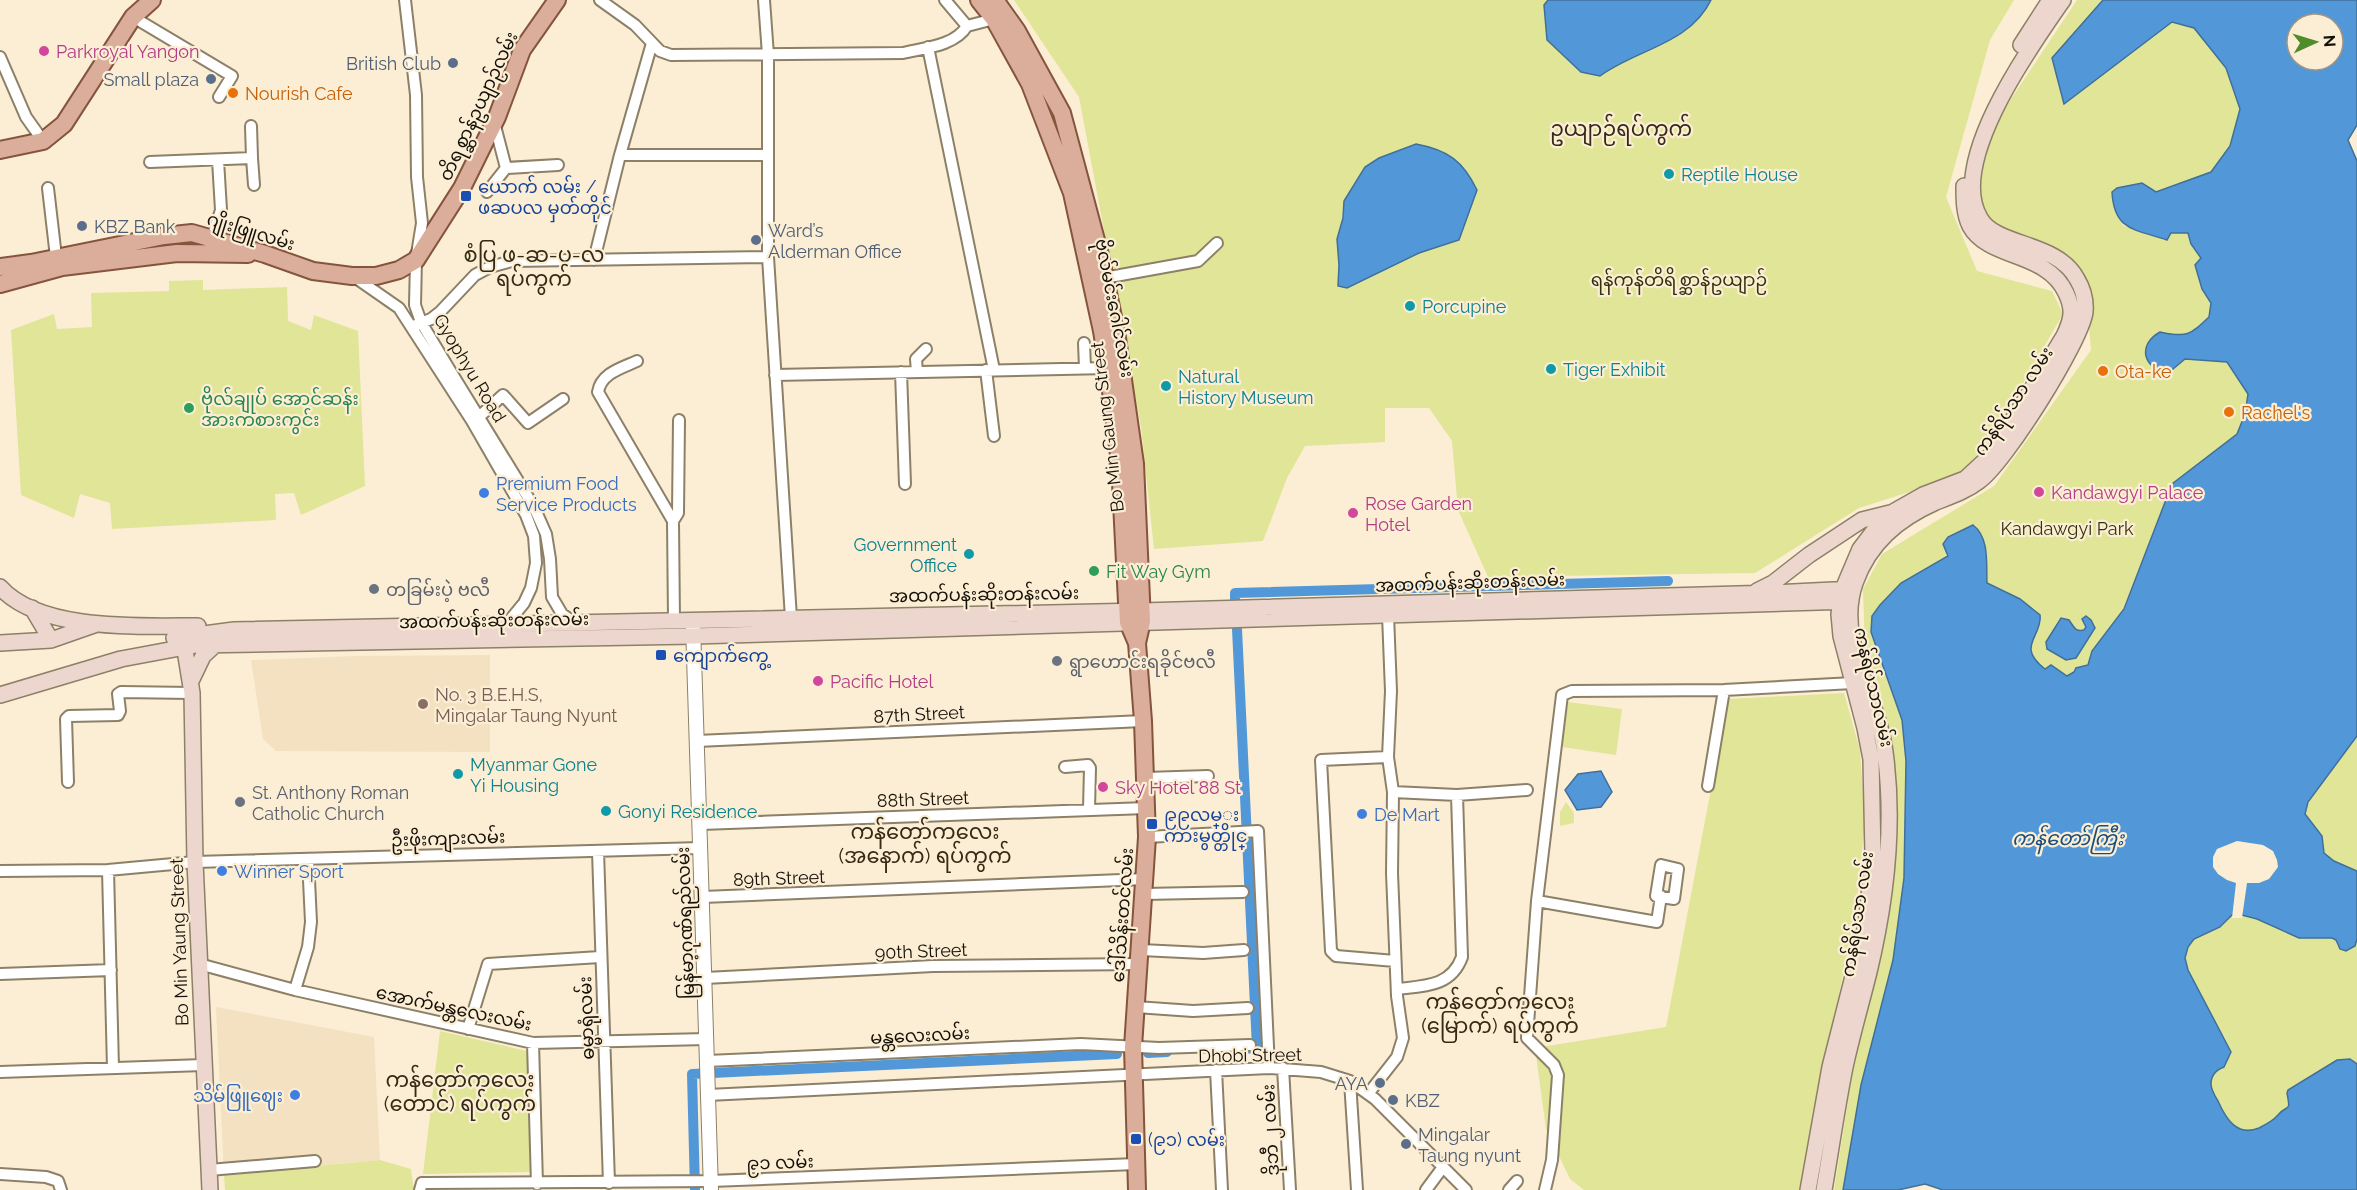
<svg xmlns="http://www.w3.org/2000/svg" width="2357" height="1190" font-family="Raleway,'Noto Sans Myanmar',sans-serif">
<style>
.built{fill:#f3e1c1}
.green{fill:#e0e598}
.water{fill:#5298d8;stroke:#406f9a;stroke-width:1.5;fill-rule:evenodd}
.pier{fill:#fceed4}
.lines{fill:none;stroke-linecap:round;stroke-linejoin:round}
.canal{stroke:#5298d8;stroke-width:10}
.minor-casing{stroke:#8c8068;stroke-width:14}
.tertiary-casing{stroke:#8c8068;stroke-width:16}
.secondary-casing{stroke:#8c8068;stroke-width:18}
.primary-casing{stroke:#85543d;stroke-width:20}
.minor{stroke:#fff;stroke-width:10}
.tertiary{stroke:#fff;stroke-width:14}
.secondary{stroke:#edd6cd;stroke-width:15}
.primary{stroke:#daae9b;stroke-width:16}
.hotel-dot{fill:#d1479c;stroke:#fceed4;stroke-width:2}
.service-dot{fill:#5c6f8a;stroke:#fceed4;stroke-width:2}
.food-dot{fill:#e8710a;stroke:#fceed4;stroke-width:2}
.culture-dot{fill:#0f9aa8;stroke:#fceed4;stroke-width:2}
.transit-dot{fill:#1a4fb4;stroke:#fceed4;stroke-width:2}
.leisure-dot{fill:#2e9e5b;stroke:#fceed4;stroke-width:2}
.shop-dot{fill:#3f7fe0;stroke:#fceed4;stroke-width:2}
.worship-dot{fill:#6b7280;stroke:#fceed4;stroke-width:2}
.education-dot{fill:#8d6e63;stroke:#fceed4;stroke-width:2}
.labels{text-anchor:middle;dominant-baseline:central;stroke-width:4.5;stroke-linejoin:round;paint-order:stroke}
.hotel-label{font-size:18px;fill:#b23c85;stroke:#fceed4;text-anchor:start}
.service-label{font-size:18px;fill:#4e5e75;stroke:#fceed4;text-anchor:start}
.food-label{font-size:18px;fill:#c56008;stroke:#fceed4;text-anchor:start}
.street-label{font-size:18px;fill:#151008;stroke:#fceed4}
.culture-label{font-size:18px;fill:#0d838f;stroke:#fceed4;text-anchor:start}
.transit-label{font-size:18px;fill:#164399;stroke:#fceed4;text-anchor:start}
.park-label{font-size:18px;fill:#32330a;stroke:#fceed4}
.leisure-label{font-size:18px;fill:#27864d;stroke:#fceed4;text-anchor:start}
.shop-label{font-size:18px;fill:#366cbe;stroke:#fceed4;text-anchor:start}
.worship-label{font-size:18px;fill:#5b616d;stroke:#fceed4;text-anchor:start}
.education-label{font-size:18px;fill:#785e54;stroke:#fceed4;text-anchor:start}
.water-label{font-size:20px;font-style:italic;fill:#1c4e79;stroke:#fceed4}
.quarter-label{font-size:21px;fill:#342a15;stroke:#fceed4}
</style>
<rect width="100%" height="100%" fill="#fceed4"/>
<path class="built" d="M490,655V752L276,751L263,739L251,660L356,656Z
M216,1007L374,1037L380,1160L224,1175Z"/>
<path class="green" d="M1014,0H2014L1990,40L1946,197L1977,271L2052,291L2063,314L2000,423L1983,448L1962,472L1931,485L1859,508L1755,573L1488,577L1458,510L1452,441L1429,408H1385V442L1305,446L1287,478L1263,541L1154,549L1141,427L1079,97Z
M2077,0H2103L2052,58L2064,103L2172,22L2194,28L2226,68L2240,109L2230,146L2211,172L2155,192L2147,188L2122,225L2167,240L2171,233H2188L2191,244L2202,258V289L2211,303L2209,317C2190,335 2187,338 2160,332L2185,359L2227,362L2248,394L2245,414L2237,434L2172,484L2124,609L2092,651L2088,665L2076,668L2074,672L2067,676L2052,665L2045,669C2026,655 2029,640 2041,621L2004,590L1987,583L1986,571L1975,526L1973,525L1948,538L1945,548L1948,556L1901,583L1871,632L1902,720L1906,761L1904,878L1893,960L1861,1085L1843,1190H1834L1851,1082L1886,917L1894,806L1893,742L1865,653L1863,589L1882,554L1994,486L2091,350L2086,292L2063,254L2010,234L1988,217L1980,198L1979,183L1983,160L2001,114Z
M203,280V290L287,287L288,321L311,330L314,315L358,331L365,486L301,515L294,493L275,494L276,520L112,529L110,503L80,494L74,518L21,495L11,330L54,314L57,329L92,327L91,293L169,291V281Z
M1844,693L1860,750L1865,822L1856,910L1800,1190H1584L1570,1179L1546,1129L1535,1048L1666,1027L1728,699Z
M1568,702L1622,709L1616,755L1562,747Z
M2357,736V871L2334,861L2324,853L2315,826L2309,821L2305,814L2308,803Z
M1566,802L1574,813V823L1560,826V812Z
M2238,914L2257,919L2299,938H2332L2336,940L2337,946L2356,942L2357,939V1064L2350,1059L2337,1061L2288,1090L2287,1093L2290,1104L2288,1109L2278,1114L2275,1120L2251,1131L2239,1129L2227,1119L2223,1112L2212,1090V1077L2220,1069L2231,1051C2222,1026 2175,973 2188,947C2194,935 2212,931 2222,924C2226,922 2228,918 2232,915Z
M440,1031L527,1051L530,1172L423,1174Z
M380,1160L411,1169L414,1190H225L224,1175Z"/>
<path class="water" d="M1548,0H1711C1690,44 1637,49 1600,76L1581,72L1547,40L1544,5Z
M2103,0H2357V125L2348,140L2357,161V736L2308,802L2305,814L2322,836L2324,853L2334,861L2357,871V939L2355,946L2346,951L2340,949L2336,940L2332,938H2299L2257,919L2238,914L2232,915L2220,927L2194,939L2188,947L2185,958L2188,970L2231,1052L2224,1067C2216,1070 2211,1075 2211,1084C2211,1090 2215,1096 2218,1101C2226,1119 2237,1137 2259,1128C2267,1124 2273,1121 2278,1115C2288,1103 2291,1114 2287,1093L2288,1090L2337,1060L2350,1059L2357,1064V1190H1943L1925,1184L1898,1190H1843L1861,1085L1893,960L1904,878L1906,761L1902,720L1871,632L1872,616L1880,605L1901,583L1948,556L1943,544L1948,537L1973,525C1990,538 1986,564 1987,583L2020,599L2040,615C2043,636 2015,646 2045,669L2051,665L2067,676L2074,672L2076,668L2088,665L2092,651L2124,609L2172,484L2237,434L2245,414L2248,394L2227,362L2185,359L2167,374C2143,367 2137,345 2160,332C2187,338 2190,335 2209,317L2211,303L2202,289L2195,265L2201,258L2191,244L2188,233H2171L2167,240C2135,229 2114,231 2112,192L2117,188L2142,183L2156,192L2211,172L2230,146L2240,109L2226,68L2194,28L2172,22L2064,104L2052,58ZM2297,24H2333V60H2297Z
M1416,144C1448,150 1463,161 1477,190L1459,240L1419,253L1347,288L1338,286L1339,265L1337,239L1343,218L1344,201L1365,167L1379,158Z
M2086,616L2091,620L2095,628L2076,658L2066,660L2047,649L2046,642L2061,618L2069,620C2074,627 2075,632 2084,630L2086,627L2082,619Z
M1601,771L1612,792L1601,807L1577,810L1565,790L1578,774Z"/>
<path class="pier" d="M2237,841L2263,845L2273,851L2277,860L2278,867L2269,879L2259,883H2247L2242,918H2232L2236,883L2227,880L2218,874L2213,867V857L2217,849Z"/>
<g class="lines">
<path class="canal" d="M1235,600V593L1668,581
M1237,629L1257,1048L1242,1049
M1148,1053L1167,1052
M695,1190L692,1074L1117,1054"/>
<g class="minor-casing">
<path id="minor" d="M405,0L416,95L417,177L422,223L416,260L415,305L421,322L448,367L534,507L546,534L550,559L552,597L562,614L575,623
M600,0L635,25L660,51L671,55L903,53C924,48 955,46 967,26L994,19
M764,0L768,55V257L791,618
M945,0L967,26
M133,17L232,76L219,97
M928,47L994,370
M0,57L26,117L43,141
M251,126L252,158
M620,155H768
M150,162L252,158L254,185
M506,168L558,165
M48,188L56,257
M487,192L506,168L494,122
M212,238L221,210L218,160
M594,260L620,155L652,43
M353,276L399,308L472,421L526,515L534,536L536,563L531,588L524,603L505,626
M1104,278L1198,261L1217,243
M416,325L431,319L440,312L475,275L490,267L512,261L768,257
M1084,343L1085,368
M637,361C622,368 601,373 598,392L673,521L674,620
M986,370L994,436
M901,372L905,484
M917,372L916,359L926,349
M775,375L1108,368
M480,416L503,395L528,423L563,399
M673,521L678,513L679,420
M1388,615L1391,691L1388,757
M697,741L1143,721
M1065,767L1088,765L1090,768L1089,809
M1146,778L1208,776
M68,782L66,719L69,716L118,715L120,711L118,694L121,692L192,693
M1708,786L1724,690
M1393,792L1457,795L1527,790
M701,824L1146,808
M1147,837L1258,831L1269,1068
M598,851L609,1183
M1661,865L1678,869L1674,899L1656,896Z
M108,870L113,1068
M0,871L108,870L195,862L701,848
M1144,894L1243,892
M703,897L1146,879
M1537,901L1657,922L1661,896
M1141,950L1203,953L1244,950
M199,964L295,990L533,1043L707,1039
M0,974L111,970
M705,978L933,966L1139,964
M1397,989C1424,986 1451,987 1462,957L1457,795
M295,990L308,947L311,922L308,859
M1136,1007L1193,1011L1248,1008
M468,1029L488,964L600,957
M533,1043L537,1184
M707,1061L1081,1044L1159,1048L1250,1045
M1283,1068L1290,1190
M1216,1070L1222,1190
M0,1072L203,1065
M1350,1081L1357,1190
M1368,1094L1397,1057L1403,1038L1397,996L1392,873L1393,792L1388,757L1321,760L1331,951L1336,956L1395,961
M708,1095L1269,1068L1321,1072L1350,1081L1375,1099L1466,1190
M209,1170L315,1161
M0,1174L46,1177L58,1181L61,1190
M420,1190L422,1183H426L711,1181L1136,1164
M1426,1190L1443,1167
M1509,1190L1517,1181
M1545,1190L1552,1160L1558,1075L1554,1065L1527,1038L1537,901L1562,695L1572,691L1724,690L1853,683"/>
</g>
<g class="tertiary-casing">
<path id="tertiary" d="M693,625L711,1190"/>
</g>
<g class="secondary-casing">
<path id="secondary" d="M2021,45L2050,0
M0,587C40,632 142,626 198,626
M1757,591L1773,583L1809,555L1862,520L1890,513
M32,608L51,640
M174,638L234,630L1142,611L1774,593L1853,589
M183,638L192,693L195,862L210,1190
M0,643L51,640L94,625
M191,681L203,656L216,644
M0,695L121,659L196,645L694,636L1851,601
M1808,1190L1830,1067L1866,925L1873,856L1871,759L1865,728L1841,636L1839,614L1843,589L1860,549L1873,532L1893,512L1923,495L1965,479L1992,454L2064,336C2072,319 2074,310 2066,293C2047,251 1989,260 1970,226C1964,214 1964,199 1964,186
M1824,1190C1831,1149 1837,1107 1845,1067C1852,1035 1861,1004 1869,972C1886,901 1895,825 1885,752C1878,696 1835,640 1855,583C1869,543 1898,519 1936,502C1951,496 1966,491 1979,481C2004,464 2081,342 2085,312C2086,300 2083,289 2077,279C2057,241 1996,247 1980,218C1947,162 2031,46 2063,0"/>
</g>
<g class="primary-casing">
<path id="primary" d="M979,0L994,19L1030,84L1072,193L1102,331L1108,368L1120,463L1128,622L1137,643
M995,0L1017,31L1062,113L1100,255L1116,331L1135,464L1142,621L1137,643L1143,721L1147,837L1133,1047L1137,1190
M0,150L43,141L64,124L133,17L152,0
M0,267L31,263L164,236L192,233L265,254L313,271L352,276H376L399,270L416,260L462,188L497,117L522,50L557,0
M0,284L62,267L177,253L248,254"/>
</g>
<use href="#minor" class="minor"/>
<use href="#tertiary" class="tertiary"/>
<use href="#secondary" class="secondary"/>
<use href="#primary" class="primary"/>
</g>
<g class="hotel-dot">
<circle cx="44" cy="51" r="6"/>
<circle cx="2039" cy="492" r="6"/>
<circle cx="1353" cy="513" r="6"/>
<circle cx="818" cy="681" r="6"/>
<circle cx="1103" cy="787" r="6"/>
</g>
<g class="service-dot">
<circle cx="453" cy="63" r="6"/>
<circle cx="211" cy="79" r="6"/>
<circle cx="82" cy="226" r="6"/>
<circle cx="756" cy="240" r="6"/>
<circle cx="1380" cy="1083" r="6"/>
<circle cx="1393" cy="1100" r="6"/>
<circle cx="1406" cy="1144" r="6"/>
</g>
<g class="food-dot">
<circle cx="233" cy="93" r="6"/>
<circle cx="2103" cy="371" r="6"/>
<circle cx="2229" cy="412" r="6"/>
</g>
<g class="culture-dot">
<circle cx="1669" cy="174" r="6"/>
<circle cx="1410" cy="306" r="6"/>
<circle cx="1551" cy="369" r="6"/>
<circle cx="1166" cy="386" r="6"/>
<circle cx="969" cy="554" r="6"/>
<circle cx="458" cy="774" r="6"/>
<circle cx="606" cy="811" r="6"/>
</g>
<g class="transit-dot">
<rect x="460" y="190" width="12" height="12" rx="3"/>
<rect x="655" y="649" width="12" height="12" rx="3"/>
<rect x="1146" y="818" width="12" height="12" rx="3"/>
<rect x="1130" y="1133" width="12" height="12" rx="3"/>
</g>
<g class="leisure-dot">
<circle cx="189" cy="408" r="6"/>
<circle cx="1094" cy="571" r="6"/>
</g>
<g class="shop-dot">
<circle cx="484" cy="493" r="6"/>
<circle cx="1362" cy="814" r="6"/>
<circle cx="222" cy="871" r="6"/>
<circle cx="295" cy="1095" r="6"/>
</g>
<g class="worship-dot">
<circle cx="374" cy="589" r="6"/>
<circle cx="1057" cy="661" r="6"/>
<circle cx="240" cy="802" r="6"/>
</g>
<circle class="education-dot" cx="423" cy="704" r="6"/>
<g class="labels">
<g class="hotel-label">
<text x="56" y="51">Parkroyal Yangon</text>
<text x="2051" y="492">Kandawgyi Palace</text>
<text x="1365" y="503">Rose Garden<tspan x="1365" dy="21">Hotel</tspan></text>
<text x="830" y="681">Pacific Hotel</text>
<text x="1115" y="787">Sky Hotel 88 St</text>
</g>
<g class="service-label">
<text x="441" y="63" text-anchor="end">British Club</text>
<text x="199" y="79" text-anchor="end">Small plaza</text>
<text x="94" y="226">KBZ Bank</text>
<text x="768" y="230">Ward’s<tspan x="768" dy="21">Alderman Office</tspan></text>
<text x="1368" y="1083" text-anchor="end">AYA</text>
<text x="1405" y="1100">KBZ</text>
<text x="1418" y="1134">Mingalar<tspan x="1418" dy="21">Taung nyunt</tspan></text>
</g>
<g class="food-label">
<text x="245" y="93">Nourish Cafe</text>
<text x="2115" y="371">Ota-ke</text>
<text x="2241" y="412">Rachel's</text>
</g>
<g class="street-label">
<text transform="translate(478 106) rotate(-65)">တိရစ္ဆာန်ဥယျာဉ်လမ်း</text>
<text transform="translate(251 231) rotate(17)">ဂျိုးဖြူလမ်း</text>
<text transform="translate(1115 308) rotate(79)">ဗိုလ်မင်းဂေါင်လမ်း</text>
<text transform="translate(470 368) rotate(59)">Gyophyu Road</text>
<text transform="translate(2013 401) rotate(-56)">ကန်ရိပ်သာ လမ်း</text>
<text transform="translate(1107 427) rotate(-97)">Bo Min Gaung Street</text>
<text transform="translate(1470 582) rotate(-2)">အထက်ပန်းဆိုးတန်းလမ်း</text>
<text transform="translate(984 594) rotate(-1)">အထက်ပန်းဆိုးတန်းလမ်း</text>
<text transform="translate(494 620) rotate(-1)">အထက်ပန်းဆိုးတန်းလမ်း</text>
<text transform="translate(1874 687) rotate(77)">ကန်ရိပ်သာလမ်း</text>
<text transform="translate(919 714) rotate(-3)">87th Street</text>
<text transform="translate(923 799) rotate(-2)">88th Street</text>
<text transform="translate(448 838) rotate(-2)">ဦးဖိုးကျားလမ်း</text>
<text transform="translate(779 878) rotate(-2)">89th Street</text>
<text transform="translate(1857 914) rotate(-81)">ကန်ရိပ်သာ လမ်း</text>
<text transform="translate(1122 915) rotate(-86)">ဒေါ်သိန်းတင်လမ်း</text>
<text transform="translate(685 923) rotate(-92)">မြန်မာ့ဂုဏ်ရည်လမ်း</text>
<text transform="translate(179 942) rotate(-92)">Bo Min Yaung Street</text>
<text transform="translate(921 951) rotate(-2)">90th Street</text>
<text transform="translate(454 1008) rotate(12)">အောက်မန္တလေးလမ်း</text>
<text transform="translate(586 1018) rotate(-92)">ဓမ္မာရုံလမ်း</text>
<text transform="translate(920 1035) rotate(-3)">မန္တလေးလမ်း</text>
<text transform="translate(1250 1055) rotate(-1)">Dhobi Street</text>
<text transform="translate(1270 1130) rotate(-93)">ဒိုဘီ ၂ လမ်း</text>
<text transform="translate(780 1162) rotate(-2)">၉၁ လမ်း</text>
</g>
<g class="culture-label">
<text x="1681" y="174">Reptile House</text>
<text x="1422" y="306">Porcupine</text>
<text x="1563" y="369">Tiger Exhibit</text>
<text x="1178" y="376">Natural<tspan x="1178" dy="21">History Museum</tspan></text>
<text x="957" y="544" text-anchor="end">Government<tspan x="957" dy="21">Office</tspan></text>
<text x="470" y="764">Myanmar Gone<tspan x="470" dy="21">Yi Housing</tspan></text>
<text x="618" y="811">Gonyi Residence</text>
</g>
<g class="transit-label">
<text x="478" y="186">ယောက် လမ်း /<tspan x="478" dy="21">ဖဆပလ မှတ်တိုင်</tspan></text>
<text x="673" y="655">ကျောက်ကွေ့</text>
<text x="1164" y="814">၉၉လမ္း<tspan x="1164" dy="21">ကားမွတ္တိုင္</tspan></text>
<text x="1148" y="1139">(၉၁) လမ်း</text>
</g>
<g class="park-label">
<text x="1679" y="279">ရန်ကုန်တိရိစ္ဆာန်ဥယျာဉ်</text>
<text x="2067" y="528">Kandawgyi Park</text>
</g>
<g class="leisure-label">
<text x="201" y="398">ဗိုလ်ချုပ် အောင်ဆန်း<tspan x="201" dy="21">အားကစားကွင်း</tspan></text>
<text x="1106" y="571">Fit Way Gym</text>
</g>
<g class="shop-label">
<text x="496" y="483">Premium Food<tspan x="496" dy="21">Service Products</tspan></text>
<text x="1374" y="814">De Mart</text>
<text x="234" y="871">Winner Sport</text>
<text x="283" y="1095" text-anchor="end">သိမ်ဖြူဈေး</text>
</g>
<g class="worship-label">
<text x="386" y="589">တခြမ်းပဲ့ ဗလီ</text>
<text x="1069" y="661">ရွာဟောင်းရခိုင်ဗလီ</text>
<text x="252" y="792">St. Anthony Roman<tspan x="252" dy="21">Catholic Church</tspan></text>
</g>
<g class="education-label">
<text x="435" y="694">No. 3 B.E.H.S,<tspan x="435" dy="21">Mingalar Taung Nyunt</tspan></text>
</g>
<g class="water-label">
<text x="2068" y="838">ကန်တော်ကြီး</text>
</g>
<g class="quarter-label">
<text x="1621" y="128">ဥယျာဉ်ရပ်ကွက်</text>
<text x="534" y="254">စံပြ ဖ-ဆ-ပ-လ<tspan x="534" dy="24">ရပ်ကွက်</tspan></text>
<text x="925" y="831">ကန်တော်ကလေး<tspan x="925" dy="24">(အနောက်) ရပ်ကွက်</tspan></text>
<text x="1500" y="1001">ကန်တော်ကလေး<tspan x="1500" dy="24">(မြောက်) ရပ်ကွက်</tspan></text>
<text x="460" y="1079">ကန်တော်ကလေး<tspan x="460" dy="24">(တောင်) ရပ်ကွက်</tspan></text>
</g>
</g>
<g transform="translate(2315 42) rotate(86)"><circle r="28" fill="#fceed4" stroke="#a09582" stroke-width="1.5"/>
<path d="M0-4.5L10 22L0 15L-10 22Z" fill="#508c2b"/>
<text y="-9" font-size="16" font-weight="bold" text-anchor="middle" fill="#151008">N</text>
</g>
</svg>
